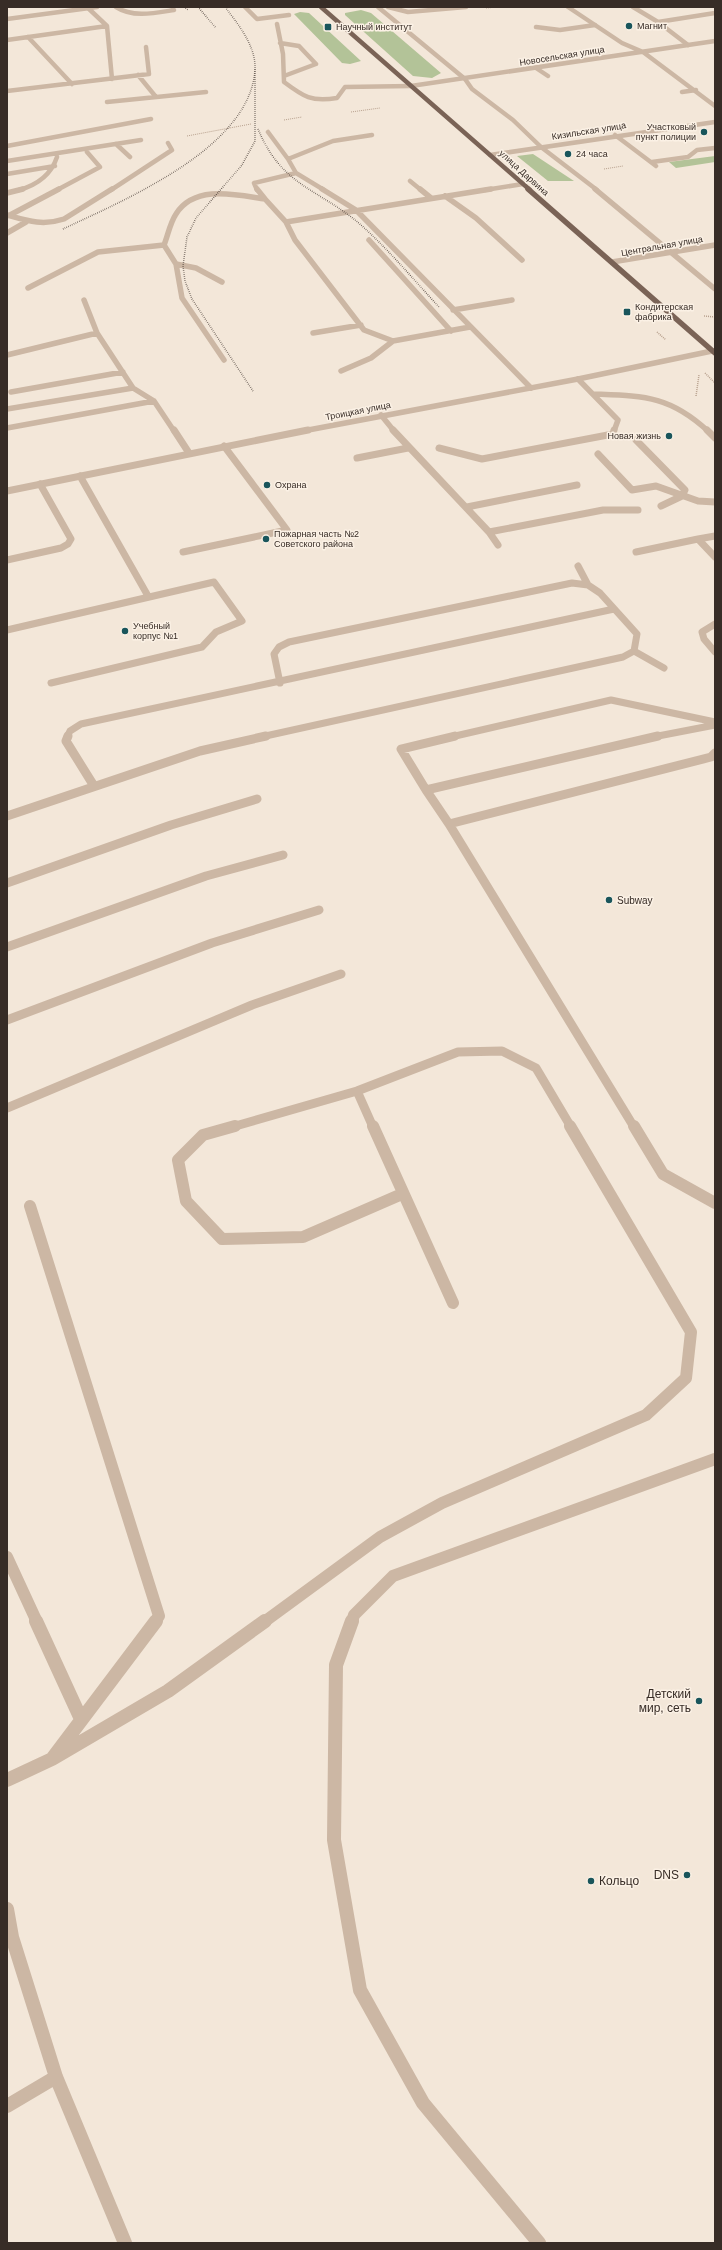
<svg xmlns="http://www.w3.org/2000/svg" width="722" height="2250" font-family="Helvetica,sans-serif">
<style>
.green{fill:#b3c398}
.lines{fill:none;stroke-linecap:round;stroke-linejoin:round}
.path-far1{stroke:#b8a18e;stroke-width:1;stroke-dasharray:1 1;stroke-linecap:butt}
.path{stroke:#b8a18e;stroke-width:1.5;stroke-dasharray:1 1;stroke-linecap:butt}
.lane-far5{stroke:#ccb7a4;stroke-width:4.5}
.lane-far4{stroke:#ccb7a4;stroke-width:5.5}
.lane-far3{stroke:#ccb7a4;stroke-width:7}
.lane-far2{stroke:#ccb7a4;stroke-width:9}
.lane-far1{stroke:#ccb7a4;stroke-width:12}
.lane{stroke:#ccb7a4;stroke-width:14}
.street-far2{stroke:#ccb7a4;stroke-width:4.5}
.street-far1{stroke:#ccb7a4;stroke-width:5.5}
.street{stroke:#ccb7a4;stroke-width:7}
.primary-far1{stroke:#7a6356;stroke-width:4.5}
.primary{stroke:#7a6356;stroke-width:5.5}
.rail{stroke:#372c26;stroke-width:1.5;stroke-dasharray:0.5 1.5;stroke-linecap:butt}
.poi-dot{fill:#19555b;stroke:#fbf1e5;stroke-width:1.5}
.labels{text-anchor:middle;dominant-baseline:central;stroke-width:3;stroke-linejoin:round;paint-order:stroke}
.far-poi-label{font-size:9px;fill:#372c26;stroke:#fbf1e5;text-anchor:start}
.far-street-label{font-size:9px;fill:#372c26;stroke:#fbf1e5}
.poi-label{font-size:10px;fill:#372c26;stroke:#fbf1e5;text-anchor:start}
.near-poi-label{font-size:12px;fill:#372c26;stroke:#fbf1e5;text-anchor:end}
</style>
<rect width="100%" height="100%" fill="#f3e7d9"/>
<path class="green" d="M361,10L371,13L441,73L432,78L413,76L345,15V13Z
M300,12L309,13L361,61L350,64L342,63L294,14Z
M533,154L574,181H548L517,156Z
M715,156V162L676,168L669,162Z"/>
<g class="lines">
<path class="path-far1" d="M486,8L499,7
M351,112L380,108
M284,120L302,117
M187,136L251,124
M604,169L623,166"/>
<path class="path" d="M704,316L715,317
M657,332L666,340
M705,373L715,383
M696,396L699,375"/>
<path class="lane-far5" d="M116,7C133,18 155,13 174,10
M245,7L257,19L289,15
M378,7L465,79L472,89L513,120L541,147L597,190
M388,7L408,12L466,7
M633,7L658,22L688,45
M88,8L107,26L112,79
M658,22L715,13
M277,24L283,54L284,82C304,97 311,102 337,98L345,87L411,86
M536,27L560,30L595,25
M28,37L72,84
M7,40L107,26
M280,43L299,46L316,64L284,76
M536,68L548,76
M138,75L156,97
M7,91L149,74L146,47
M682,92L696,90
M107,102L206,92
M268,132L288,159
M615,135L656,166
M116,144L130,157
M7,146L151,119
M7,161L141,140
M652,162L688,157L697,150L715,148
M296,173L324,190
M7,174L55,166
M410,181L421,190
M19,190C37,185 51,175 57,157
M57,190L100,167L87,152
M111,190L172,150L168,143
M257,190L254,183L296,173L288,159L333,141L372,135
M485,190L523,184"/>
<path class="lane-far4" d="M322,189L356,210L531,388
M420,189L431,198
M595,189L715,289
M7,193L23,189
M445,196L476,218L522,260
M265,199L286,222L295,240L364,330L393,341L470,327
M7,215C28,221 43,226 64,219L112,189
M10,215L59,189
M286,222L491,189
M7,233L26,222
M369,240L451,331
M164,245L176,264L182,298L224,360
M176,264L196,268L222,282
M28,288L98,252L164,245C168,235 170,223 176,214C195,184 237,195 265,199L257,189
M84,300L97,333L133,388L154,401L174,431
M453,310L512,300
M313,333L361,325
M7,355L97,333
M341,371L371,358L393,341
M578,379L618,420L614,431
M11,392L123,372
M593,394C643,396 669,395 708,431
M7,409L133,388
M381,415L394,431
M7,428L154,401"/>
<path class="lane-far3" d="M174,430L189,453
M393,430L489,532L603,510H638
M707,430L715,438
M636,440L685,490L682,496L661,506
M439,448L482,459L613,434L614,430
M598,454L632,490L656,486L698,501L715,502
M357,458L408,448
M80,476L148,596
M467,507L577,485
M489,532L498,545
M715,536L698,539L715,557
M183,552L287,530L224,446
M636,552L698,539
M7,560L61,548L68,544L71,539L40,484
M578,566L588,585
M715,624L702,632L704,639L715,652
M7,630L214,582L242,621L216,632L202,647L51,683
M634,651L664,668
M67,737L70,731L81,724L614,609
M261,737L623,657L634,651L637,634L600,593L588,585L572,583L289,642L279,647L274,654L280,683
M451,737L611,700L715,722
M653,737L715,725"/>
<path class="lane-far2" d="M68,736L66,741L94,786
M426,790L401,749L455,736
M7,816L200,751L266,736
M449,824L711,757L715,753
M7,883L171,825L257,799
M7,947L206,876L283,855
M7,1020L212,943L319,910
M357,1091L373,1127
M7,1108L252,1005L341,974
M232,1127L357,1091L458,1052L502,1051L536,1068L571,1127
M634,1127L449,824L426,790L658,736"/>
<path class="lane-far1" d="M235,1126L203,1135L178,1160L186,1201L222,1239L303,1237L402,1194
M373,1126L453,1303
M634,1126L663,1174L715,1203
M30,1206L159,1616L155,1622
M7,1557L37,1622
M264,1622L380,1537L442,1503L646,1415L686,1378L691,1332L570,1126
M352,1622L354,1615L393,1576L715,1459"/>
<path class="lane" d="M36,1621L81,1719
M352,1621L336,1665L334,1840L360,1990L423,2103L539,2243
M52,1759L168,1691L265,1621
M7,1780L52,1759L156,1621
M7,1909L12,1937L56,2077L125,2243
M7,2106L56,2077"/>
<path class="street-far2" d="M568,7L622,43L643,52L715,106
M7,19L97,7
M411,86L715,41
M490,155L715,122"/>
<path class="street-far1" d="M612,262L715,245
M303,431L578,379L712,351"/>
<path class="street" d="M7,491L308,430"/>
<path class="primary-far1" d="M321,7L530,190"/>
<path class="primary" d="M528,189L715,353"/>
<path class="rail" d="M184,7L188,10
M198,7L216,28
M258,129C282,187 318,188 361,225C389,250 413,279 439,307
M63,229C124,200 251,148 255,69C256,46 238,24 225,7
M253,391L192,299L185,281L183,266L187,237L196,218L242,165L255,141V68"/>
</g>
<g class="poi-dot">
<circle cx="629" cy="26" r="4"/>
<rect x="324" y="23" width="8" height="8" rx="2"/>
<circle cx="704" cy="132" r="4"/>
<circle cx="568" cy="154" r="4"/>
<rect x="623" y="308" width="8" height="8" rx="2"/>
<circle cx="669" cy="436" r="4"/>
<circle cx="267" cy="485" r="4"/>
<circle cx="266" cy="539" r="4"/>
<circle cx="125" cy="631" r="4"/>
<circle cx="609" cy="900" r="4"/>
<circle cx="699" cy="1701" r="4"/>
<circle cx="687" cy="1875" r="4"/>
<circle cx="591" cy="1881" r="4"/>
</g>
<g class="labels">
<g class="far-poi-label">
<text x="637" y="26">Магнит</text>
<text x="336" y="27">Научный институт</text>
<text x="696" y="127" text-anchor="end">Участковый<tspan x="696" dy="10">пункт полиции</tspan></text>
<text x="576" y="154">24 часа</text>
<text x="635" y="307">Кондитерская<tspan x="635" dy="10">фабрика</tspan></text>
<text x="661" y="436" text-anchor="end">Новая жизнь</text>
<text x="275" y="485">Охрана</text>
<text x="274" y="534">Пожарная часть №2<tspan x="274" dy="10">Советского района</tspan></text>
<text x="133" y="626">Учебный<tspan x="133" dy="10">корпус №1</tspan></text>
</g>
<g class="far-street-label">
<text transform="translate(562 56) rotate(-9)">Новосельская улица</text>
<text transform="translate(589 131) rotate(-9)">Кизильская улица</text>
<text transform="translate(524 173) rotate(42)">улица Дарвина</text>
<text transform="translate(662 246) rotate(-10)">Центральная улица</text>
<text transform="translate(358 411) rotate(-11)">Троицкая улица</text>
</g>
<g class="poi-label">
<text x="617" y="900">Subway</text>
</g>
<g class="near-poi-label">
<text x="691" y="1694">Детский<tspan x="691" dy="14">мир, сеть</tspan></text>
<text x="679" y="1875">DNS</text>
<text x="599" y="1881" text-anchor="start">Кольцо</text>
</g>
</g>
<rect width="722" height="2250" fill="none" stroke="#372c26" stroke-width="16"/>
</svg>
